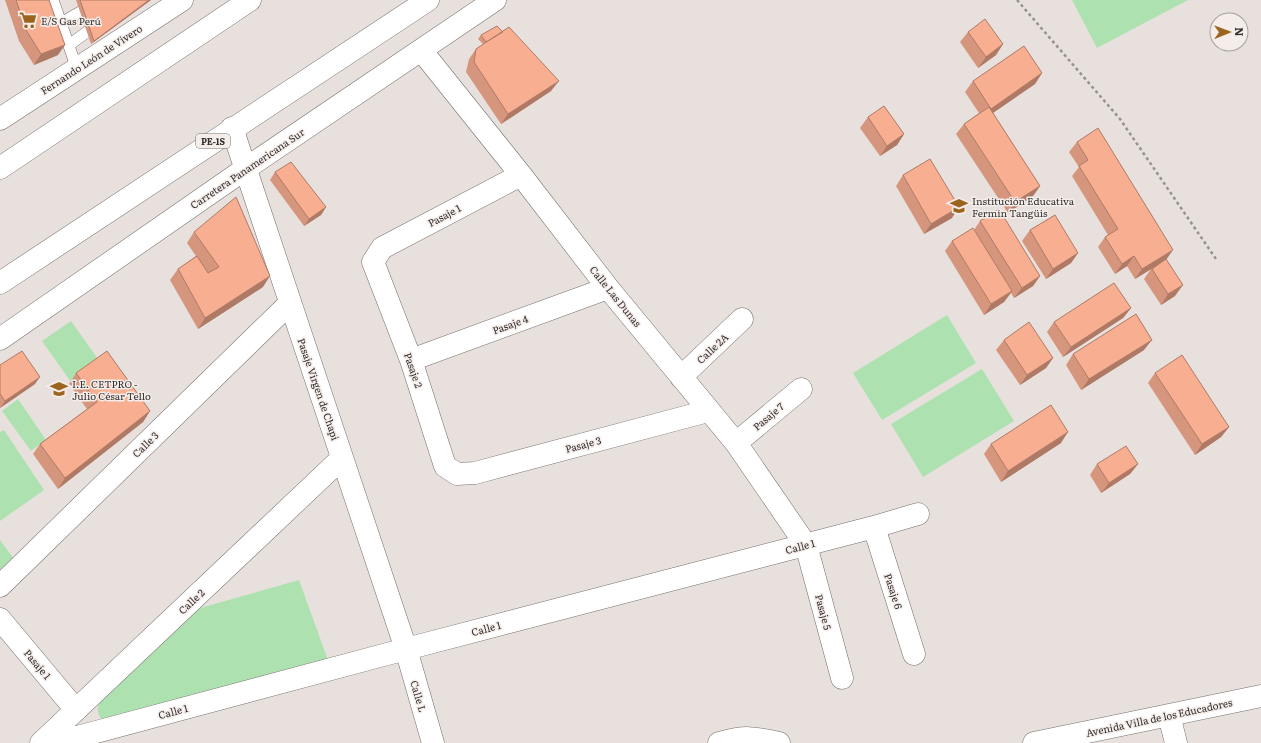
<svg xmlns="http://www.w3.org/2000/svg" width="1261" height="743" font-family="Literata,serif">
<style>
.green{fill:#ade2b0}
.lines{fill:none;stroke-linecap:round;stroke-linejoin:round}
.service-casing{stroke:#756f6c;stroke-width:12}
.minor-casing{stroke:#756f6c;stroke-width:23}
.trunk-casing{stroke:#756f6c;stroke-width:23}
.path{stroke:#97918f;stroke-width:2.5;stroke-dasharray:3 3;stroke-linecap:butt}
.service{stroke:#fff;stroke-width:11}
.minor{stroke:#fff;stroke-width:22}
.trunk{stroke:#fff;stroke-width:22}
.wall{fill:#d5967d}
.shaded-wall{fill:#ae7a66}
.building{fill:#f8af91;stroke:#ae7a66}
.labels{text-anchor:middle;dominant-baseline:central;stroke-width:3;stroke-linejoin:round;paint-order:stroke}
.shield{fill:#f5edea;stroke:#6c6866;stroke-width:1}
.shield-label{font-size:9px;font-weight:bold;fill:#322f2e}
.poi-label{font-size:10px;fill:#322f2e;stroke:#f5edea;text-anchor:start}
.street-label{font-size:10px;fill:#322f2e;stroke:#f5edea}
</style>
<rect width="100%" height="100%" fill="#e7e0dd"/>
<path class="green" d="M1072,0H1188L1097,48Z
M947,315L976,363L882,420L853,373Z
M71,321L100,362L71,382L42,341Z
M982,369L1014,421L923,477L891,424Z
M18,399L46,440L31,451L2,411Z
M4,430L44,490L0,521V432Z
M0,540L14,559L0,572Z
M299,580L329,663L105,722C97,716 97,711 99,702L200,608Z"/>
<g class="lines">
<g class="service-casing">
<path id="service" d="M53,0L77,69
M61,23L101,0
M69,45L98,24"/>
</g>
<g class="minor-casing">
<path id="minor" d="M421,50L521,175L608,288L736,443L806,545L842,678
M0,119L182,0
M232,128L406,649L433,743
M521,175L382,248L373,262L411,360L445,466L457,474L475,473L708,411
M0,339L245,169L495,0
M411,360L608,288
M681,377L742,319
M736,443L801,389
M874,527L914,654
M0,586L290,303
M0,619L76,710
M1169,715L1176,743
M41,743L342,458
M55,743L406,649L874,527L918,514
M719,743C745,736 753,737 779,743
M1034,743L1261,696"/>
</g>
<g class="trunk-casing">
<path id="trunk" d="M0,168L250,0
M0,283L428,0"/>
</g>
<path class="path" d="M1017,0L1120,119L1216,259"/>
<use href="#service" class="service"/>
<use href="#minor" class="minor"/>
<use href="#trunk" class="trunk"/>
</g>
<path class="wall" d="M5,0H49L58,55L34,65L19,41Z
M76,0H151L91,44Z
M968,32L1003,44L996,55L978,68L960,42Z
M481,35L551,91L501,124L466,72L469,59L476,49L483,44L478,39Z
M1042,73L1035,84L993,113L1040,186L1033,196L1008,213L956,134L964,124L979,113L965,92L973,81Z
M868,117L904,134L897,145L880,156L860,128Z
M1077,142L1166,260L1175,296L1161,305L1144,279L1151,269L1135,279L1127,266L1115,274L1098,247L1105,237L1108,235L1072,176L1079,167L1069,152Z
M275,172L326,207L321,215L304,226L270,180Z
M903,175L952,218L924,234L896,186Z
M980,221L1040,276L1033,286L1014,298L1011,293L1004,302L984,315L945,251L952,241L974,230Z
M1030,230L1078,253L1071,263L1046,279L1022,241Z
M194,232L263,287L198,329L170,280L178,269L196,256L187,243Z
M1131,308L1123,318L1063,357L1047,332L1054,322Z
M1004,340L1053,358L1046,368L1020,385L996,350Z
M1144,350L1081,390L1066,365L1073,354Z
M0,365L35,384L0,408Z
M76,373L150,411L143,422L58,489L33,454L40,444L87,409L69,384Z
M1155,373L1229,427L1221,437L1195,455L1148,383Z
M1061,443L1001,482L984,454L991,444Z
M1097,464H1138L1130,474L1101,493L1090,475Z"/>
<path class="shaded-wall" d="M149,0H151L91,44L94,41Z
M1003,44L996,55L978,68L986,57Z
M65,45L58,55L34,65L41,54Z
M1042,73L1035,84L984,119L991,109Z
M559,81L551,91L501,124L508,114Z
M904,134L897,145L880,156L887,146Z
M1040,186L1033,196L1008,213L1015,202Z
M326,207L321,215L304,226L309,219Z
M959,207L952,218L924,234L931,224Z
M1173,250L1166,260L1135,279L1142,269Z
M1078,253L1071,263L1046,279L1053,269Z
M1134,256L1127,266L1115,274L1122,264Z
M270,276L263,287L198,329L205,318Z
M1040,276L1033,286L1014,298L1022,288Z
M1183,285L1175,296L1161,305L1168,294Z
M1012,291L1004,302L984,315L991,304Z
M1131,308L1123,318L1063,357L1071,347Z
M1152,340L1144,350L1081,390L1089,379Z
M1053,358L1046,368L1020,385L1027,375Z
M40,377L35,384L0,408L5,401Z
M150,411L143,422L58,489L65,478Z
M1229,427L1221,437L1195,455L1202,444Z
M1068,432L1061,443L1001,482L1008,471Z
M1138,464L1130,474L1101,493L1109,483Z"/>
<path class="building" d="M16,0H49L65,45L41,54L26,30Z
M80,0H149L94,41Z
M985,19L1003,44L986,57L968,32Z
M497,26L503,32L486,42L481,35Z
M509,27L559,81L508,114L474,62L476,49Z
M1024,46L1042,73L991,109L973,81Z
M884,106L904,134L887,146L868,117Z
M989,107L1040,186L1015,202L964,124Z
M1098,128L1173,250L1142,269L1134,256L1122,264L1105,237L1118,229L1079,166L1088,160L1077,142Z
M930,159L959,207L931,224L903,175Z
M291,162L326,207L309,219L275,172Z
M236,197L270,276L205,318L178,269L197,256L208,273L219,267L194,232Z
M999,209L1040,276L1022,288L980,221Z
M1055,215L1078,253L1053,269L1030,230Z
M973,228L1012,291L991,304L952,241Z
M1166,259L1183,285L1168,294L1152,269Z
M1114,283L1131,308L1071,347L1054,322Z
M1136,314L1152,340L1089,379L1073,354Z
M1029,322L1053,358L1027,375L1004,340Z
M22,351L40,377L5,401L0,394V365Z
M107,351L150,411L65,478L40,444L97,402L76,373Z
M1182,355L1229,427L1202,444L1155,373Z
M1051,405L1068,432L1008,471L991,444Z
M1126,446L1138,464L1109,483L1097,464Z"/>
<defs>
<g id="supermarket-bare" transform="scale(1.38)"><path d="M-6-5.5h2.5l.6 2H6L4.5 2H-2.5L-4.4-4H-6ZM-1.5 3.2a1.3 1.3 0 1 0 .1 0ZM3 3.2a1.3 1.3 0 1 0 .1 0Z" fill="#9c651f" stroke="#f5edea" stroke-width="2.5" paint-order="stroke"/></g>
<g id="school-bare" transform="scale(1.38)"><path d="M0-5L7-2L0 1L-7-2ZM-4 1L0 2.5L4 1V4Q0 6-4 4Z" fill="#9c651f" stroke="#f5edea" stroke-width="2.5" paint-order="stroke"/></g>
<g id="university-bare" transform="scale(1.38)"><path d="M0-5L7-2L0 1L-7-2ZM-4 1L0 2.5L4 1V4Q0 6-4 4Z" fill="#9c651f" stroke="#f5edea" stroke-width="2.5" paint-order="stroke"/></g>
</defs>
<g fill-rule="evenodd">
<use href="#supermarket-bare" x="28" y="20"/>
<use href="#school-bare" x="959" y="206"/>
<use href="#university-bare" x="59" y="389"/>
</g>
<g class="labels">
<rect class="shield" x="196" y="134" width="34" height="14" rx="3"/>
<g class="shield-label">
<text x="213" y="141">PE-1S</text>
</g>
<g class="poi-label">
<text x="41" y="20">E/S Gas Perú</text>
<text x="972" y="200">Institución Educativa<tspan x="972" dy="12">Fermín Tangüis</tspan></text>
<text x="72" y="383">I.E. CETPRO -<tspan x="72" dy="12">Julio César Tello</tspan></text>
</g>
<g class="street-label">
<text transform="translate(91 59) rotate(-33)">Fernando León de Vivero</text>
<text transform="translate(247 168) rotate(-34)">Carretera Panamericana Sur</text>
<text transform="translate(444 215) rotate(-28)">Pasaje 1</text>
<text transform="translate(616 296) rotate(51)">Calle Las Dunas</text>
<text transform="translate(510 324) rotate(-20)">Pasaje 4</text>
<text transform="translate(712 348) rotate(-43)">Calle 2A</text>
<text transform="translate(414 370) rotate(71)">Pasaje 2</text>
<text transform="translate(319 389) rotate(71)">Pasaje Virgen de Chapi</text>
<text transform="translate(768 416) rotate(-40)">Pasaje 7</text>
<text transform="translate(145 444) rotate(-44)">Calle 3</text>
<text transform="translate(583 444) rotate(-15)">Pasaje 3</text>
<text transform="translate(800 546) rotate(-15)">Calle 1</text>
<text transform="translate(894 591) rotate(72)">Pasaje 6</text>
<text transform="translate(191 601) rotate(-43)">Calle 2</text>
<text transform="translate(824 612) rotate(75)">Pasaje 5</text>
<text transform="translate(486 628) rotate(-15)">Calle 1</text>
<text transform="translate(38 664) rotate(50)">Pasaje 1</text>
<text transform="translate(419 696) rotate(74)">Calle L</text>
<text transform="translate(173 711) rotate(-15)">Calle 1</text>
<text transform="translate(1159 717) rotate(-12)">Avenida Villa de los Educadores</text>
</g>
</g>
<g transform="translate(1229 32) rotate(89)"><circle r="19" fill="#f5edea" stroke="#a7a19f"/>
<path d="M0-3L7 15L0 10L-7 15Z" fill="#9c651f"/>
<text y="-6" font-size="11" font-weight="bold" text-anchor="middle" fill="#322f2e">N</text>
</g>
</svg>
